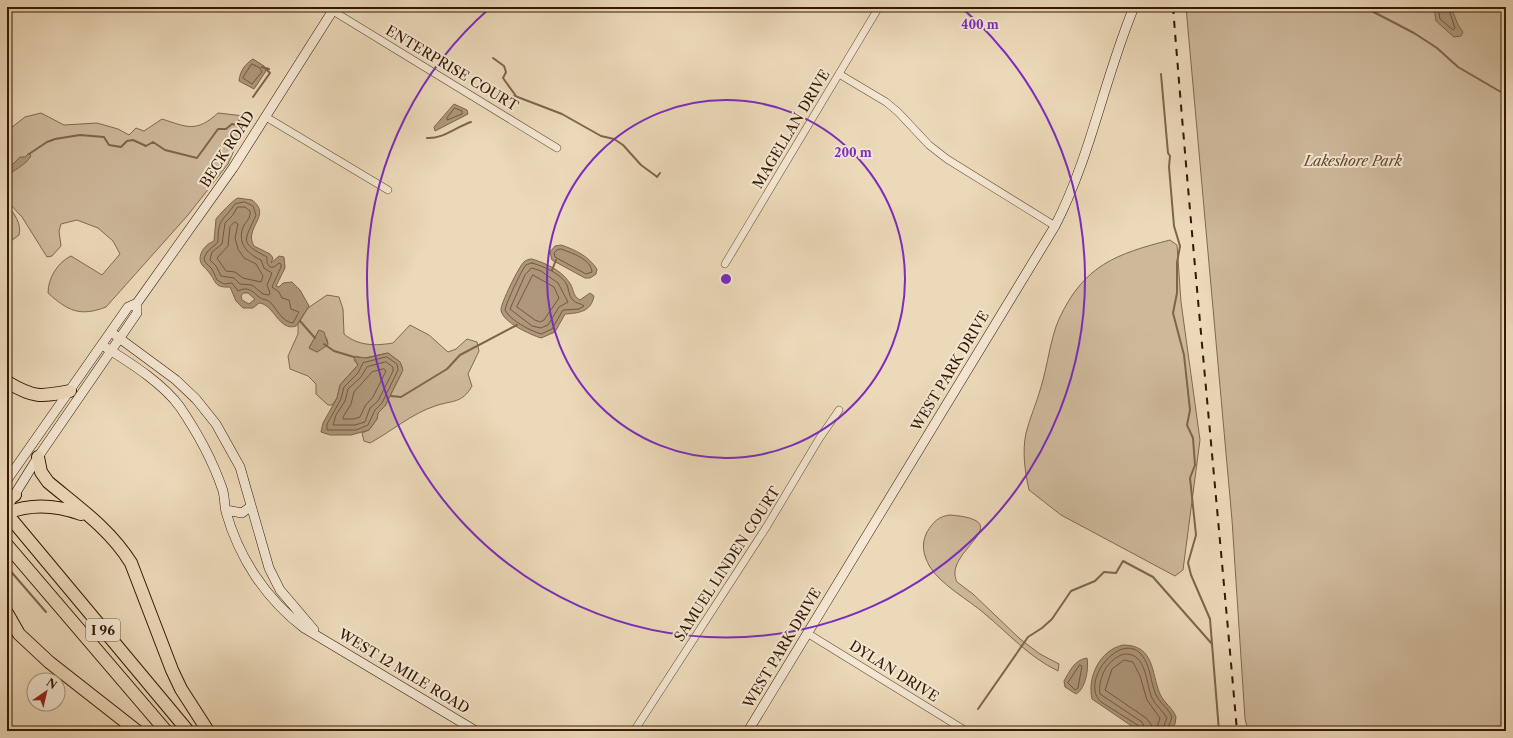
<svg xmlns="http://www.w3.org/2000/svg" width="1513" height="738" font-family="'Libre Caslon Text',serif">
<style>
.green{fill:#cdb89a;stroke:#81684d;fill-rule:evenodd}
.water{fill:#ae977a;stroke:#7e6449;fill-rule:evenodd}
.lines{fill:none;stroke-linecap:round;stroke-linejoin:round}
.shore{stroke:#72583d;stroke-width:1}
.stream{stroke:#7e6449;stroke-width:2}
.street-casing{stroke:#63482e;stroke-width:8}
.secondary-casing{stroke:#351800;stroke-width:10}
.highway-casing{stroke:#351800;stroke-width:14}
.street{stroke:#f3e6d2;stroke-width:7}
.secondary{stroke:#f3e6d2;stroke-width:9}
.highway{stroke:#ecd9b9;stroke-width:12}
.rail{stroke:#351800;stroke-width:2;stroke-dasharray:7 7;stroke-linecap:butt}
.ring{fill:none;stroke:#7b2cbf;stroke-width:2}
.labels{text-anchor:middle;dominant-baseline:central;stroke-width:4;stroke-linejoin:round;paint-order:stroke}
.shield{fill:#f3e6d2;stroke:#6e563f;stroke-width:1}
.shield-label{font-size:13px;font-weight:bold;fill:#351800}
.street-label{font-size:14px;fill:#351800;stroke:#f3e6d2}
.park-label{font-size:14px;font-style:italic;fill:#63482e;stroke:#f3e6d2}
.centre{fill:#7b2cbf;stroke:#f3e6d2;stroke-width:2}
.ring-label{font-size:12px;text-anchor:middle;font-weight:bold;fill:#7b2cbf;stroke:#f3e6d2;stroke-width:4;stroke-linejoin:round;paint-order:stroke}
</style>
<rect width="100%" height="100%" fill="#ecd9b9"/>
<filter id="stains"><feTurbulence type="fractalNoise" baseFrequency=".005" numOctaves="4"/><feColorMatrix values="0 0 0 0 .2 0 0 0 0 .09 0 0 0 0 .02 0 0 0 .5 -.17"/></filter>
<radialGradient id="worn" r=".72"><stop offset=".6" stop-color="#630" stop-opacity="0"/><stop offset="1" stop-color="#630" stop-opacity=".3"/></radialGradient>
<path class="green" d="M1186,7H1506V731H1248L1245,719L1232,520Z
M41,113L64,125L97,123L118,129L129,135L136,128L144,131L162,119C187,127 196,133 218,113L244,116L247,121L228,164L188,215L106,307C80,317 68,311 48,293C48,278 58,262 71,256L102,275L120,254L113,241L98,228L77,220L61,224L59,231L61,246L52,256L47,257L22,217L7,201V131L25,117Z
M7,204C14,214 22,223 19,235L7,244Z
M1170,240L1177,245L1181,302L1200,440L1183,570L1175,576L1061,515L1029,490C1025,472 1022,452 1026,433C1030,417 1037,402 1041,387C1047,368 1051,336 1059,319C1084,265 1116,254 1170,240Z
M327,295L339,297L343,309L344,334C358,346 375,346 393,343L410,325L429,335L448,352L456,349L467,339L477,342L479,351L468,374L472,386C462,404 452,400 435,406C411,414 392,431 370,443L364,441L362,433L369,430L377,419L378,413L385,406L401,374L402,367L400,362L388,353L364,358L355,356L354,360L358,365L340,385L337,398L332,405H328L316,394V384L308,376L290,369L288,356L298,334V324L308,308ZM319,330L327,339L328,344L317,352L309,348Z
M950,515C1011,520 963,543 956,567C954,572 955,578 957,582L973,594L1020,639L1040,654L1059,664L1058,671C1029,657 1009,634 985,614C969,600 941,585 930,567C923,555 921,544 927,532C933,522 939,516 950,515Z"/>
<path class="water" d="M1434,7H1451L1458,25L1463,32L1461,36L1454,37L1436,21Z
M253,59L264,66L266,71L254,89L239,81C240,71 245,64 253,59Z
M454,104L467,110L468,114L435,131L434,127Z
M29,153L31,156C23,168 14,168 7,178V167L9,164L12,165L20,157H25Z
M238,198L252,200C273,216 243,227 254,246L270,254L273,258L271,263L279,256L284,257L285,268L276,286L279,287L283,283L292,282L300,290L309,306L296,326C279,332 274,304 259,303L253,308H243L236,301L230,287C213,288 217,281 207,270C205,268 205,268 203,266C195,257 205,244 214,241L216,219C219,215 234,199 238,198ZM243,293H248L255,299L249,304L242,300L241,296Z
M561,245C576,250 588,256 597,269L596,274L590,278H585L552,260L550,252L555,246Z
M532,259C545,263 561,270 569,282C574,288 572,296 580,300L590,293L594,296C591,312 579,313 565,314L555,332L541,338C531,335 502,322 501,310C500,305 519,266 524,262C526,260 529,259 532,259Z
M319,330L324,332L328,345L317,352L309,348Z
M388,353L400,362L403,370L385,406L378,413L377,419L369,430L351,435H330L321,432L323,423L337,398L340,385L358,365L354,357L367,358Z
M1123,645C1155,645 1151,673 1160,694C1164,703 1173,708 1176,717L1175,724L1170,731H1139L1092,699C1087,677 1100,650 1123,645Z
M1087,658C1089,667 1086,689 1076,694L1065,687L1064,681C1070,671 1074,660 1087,658Z"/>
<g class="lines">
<path class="shore" d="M1438,7L1440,19L1453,30L1455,28L1448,7
M252,64L260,68L262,72L252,84L243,78Z
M455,108L462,111V114L447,120V118Z
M245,202L253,206L256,215C245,241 238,242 267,257V263L270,267H274L279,263L281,264V267L272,287L279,292L282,298L289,300L291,309L299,312L293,323C282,322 277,309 270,302C267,299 262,300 259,297C252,291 248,286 238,291L232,283L224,284L217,280L212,269L205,262L204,258L207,252L218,242C218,217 223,222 235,204Z
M238,207H245L250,211C251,217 247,221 244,225C236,242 247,254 261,260L264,268L272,273L267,285L270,293L269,295L263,294L252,285L240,284L234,278L221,276L216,266L210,260L212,252L222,244L225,223L232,216Z
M235,222L238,224L235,238L238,249L244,258L256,264L263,276L261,282L243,278L235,272L226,271L217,258L228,246L230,227Z
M561,249C572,253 591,259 592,272L586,274L555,257L554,253L557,250Z
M532,263C543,266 562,274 567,285C569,291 569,296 573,300C576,304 581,303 584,306L579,309L563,310L552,329L541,334C529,330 511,321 505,310C506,303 522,269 526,265C528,264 529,264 532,263Z
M532,268L541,271L558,283L568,302L559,307L548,325L541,328L532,326L510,309L525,275Z
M533,275L554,287L559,298L544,320L540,322L535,320L517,307Z
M387,357L397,364L398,370L382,403L375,410L368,425L356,430H327V424L341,399L344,387L358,373L363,363Z
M386,362L393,367V371L378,401L370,408L365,422L355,425H333L336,415L345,401L348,389L361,377L367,367Z
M384,369L386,371L373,397L365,406L360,417L354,419H343V417L351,404L354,392L372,372Z
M1080,665L1082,666L1078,688L1075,690L1068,683Z
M1141,731L1139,726L1101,702C1079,682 1120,631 1141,654C1151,666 1150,681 1156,695C1160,703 1169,709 1172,717L1167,731
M1146,731L1142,722L1100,694C1098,685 1103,671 1108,665C1112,660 1120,654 1126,654C1147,654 1146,685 1152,698C1156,706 1163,711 1167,718L1162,731
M1152,731L1151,724L1146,718L1105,690L1112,669L1124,660L1133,662L1140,676L1147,700L1160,718L1156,731"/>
<path class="stream" d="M1364,7L1414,33L1437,48L1458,67L1506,95
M493,58L504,66L506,72L503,78L516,96
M1161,74L1168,153L1170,156L1169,167L1174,226L1180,246L1177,263V293L1173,313L1184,355L1190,410L1187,425L1193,438L1195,465L1190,478L1196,535L1188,563L1191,575L1210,619L1219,731
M253,97L270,73L267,70L269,69L262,67
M498,102L515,96L562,114L601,136L614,139L623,145L641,165L656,176L657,177L660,173
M427,138C443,139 456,127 471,122
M29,154L47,142L55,139L80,135L104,137L109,145L121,147L127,141L133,140L146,146L153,142L165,150L197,158L218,129H226L232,124L238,125L240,117
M552,270L556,260
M300,321L315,338
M324,344L334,351L354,357
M391,396L401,397L447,369L460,355L517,325
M7,567L46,612
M978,709L1028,637L1042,628L1052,619L1071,591L1095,581L1104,572L1116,573L1123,561L1153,577L1212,644"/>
<g class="street-casing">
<path id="street" d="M333,11L557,148
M839,74L886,102L898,112L929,145L947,159L1055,226
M266,117L388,190
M725,264L879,7
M807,633L966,731
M634,731L767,526L819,439L839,410"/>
</g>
<g class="secondary-casing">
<path id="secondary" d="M111,332L176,380L196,399L216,424L240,467L269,568L280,590L314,630
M102,345C127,361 162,382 180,407C197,432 212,459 222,488C225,495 224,504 226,512C239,558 266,599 304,628L476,731
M7,480L128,307L137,303L233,168L335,7
M7,507L38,457L137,313V303
M226,510L242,513L250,507
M748,731L1055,226C1091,156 1104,79 1134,7"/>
</g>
<g class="highway-casing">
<path id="highway" d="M7,382C34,398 40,397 70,391
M38,457L41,472L48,482C78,507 110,529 131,563L172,670L181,689L208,731
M7,500L15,495
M7,513C32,503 56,505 81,514
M7,514L188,731
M7,545L166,731
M7,613L19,634L49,662L137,731"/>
</g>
<use href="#street" class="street"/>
<use href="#secondary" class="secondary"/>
<use href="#highway" class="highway"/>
<path class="rail" d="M1173,7C1192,248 1216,490 1237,731"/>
</g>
<g class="ring">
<circle cx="726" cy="279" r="179"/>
<path d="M962 8A359 359 0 1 1 490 8"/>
</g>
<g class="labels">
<rect class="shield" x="86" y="619" width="34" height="22" rx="3"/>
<g class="shield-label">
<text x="103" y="630">I 96</text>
</g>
<g class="street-label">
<text transform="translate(452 68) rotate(31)">ENTERPRISE COURT</text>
<text transform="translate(791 129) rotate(-59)">MAGELLAN DRIVE</text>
<text transform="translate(227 149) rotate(-57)">BECK ROAD</text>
<text transform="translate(950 371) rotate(-59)">WEST PARK DRIVE</text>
<text transform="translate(727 564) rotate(-57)">SAMUEL LINDEN COURT</text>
<text transform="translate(782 648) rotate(-59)">WEST PARK DRIVE</text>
<text transform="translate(404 671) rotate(31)">WEST 12 MILE ROAD</text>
<text transform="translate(894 671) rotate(32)">DYLAN DRIVE</text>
</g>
<g class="park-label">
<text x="1353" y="161">Lakeshore Park</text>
</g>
</g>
<circle cx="726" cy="279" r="6" class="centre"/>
<g class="ring-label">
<text x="980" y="29">400 m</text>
<text x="853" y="157">200 m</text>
</g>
<rect width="1513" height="738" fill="none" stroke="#ecd9b9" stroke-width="24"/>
<rect x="8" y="8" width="1497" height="722" fill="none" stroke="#351800" stroke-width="2"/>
<rect x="12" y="12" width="1489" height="714" fill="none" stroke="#351800"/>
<g transform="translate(46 692) rotate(34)"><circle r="19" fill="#f3e6d2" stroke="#a7947e"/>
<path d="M0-3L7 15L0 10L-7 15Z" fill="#8f2418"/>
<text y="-6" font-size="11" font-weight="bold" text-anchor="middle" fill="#351800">N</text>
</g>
<rect width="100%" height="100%" filter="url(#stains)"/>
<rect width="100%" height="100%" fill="url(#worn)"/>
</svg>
